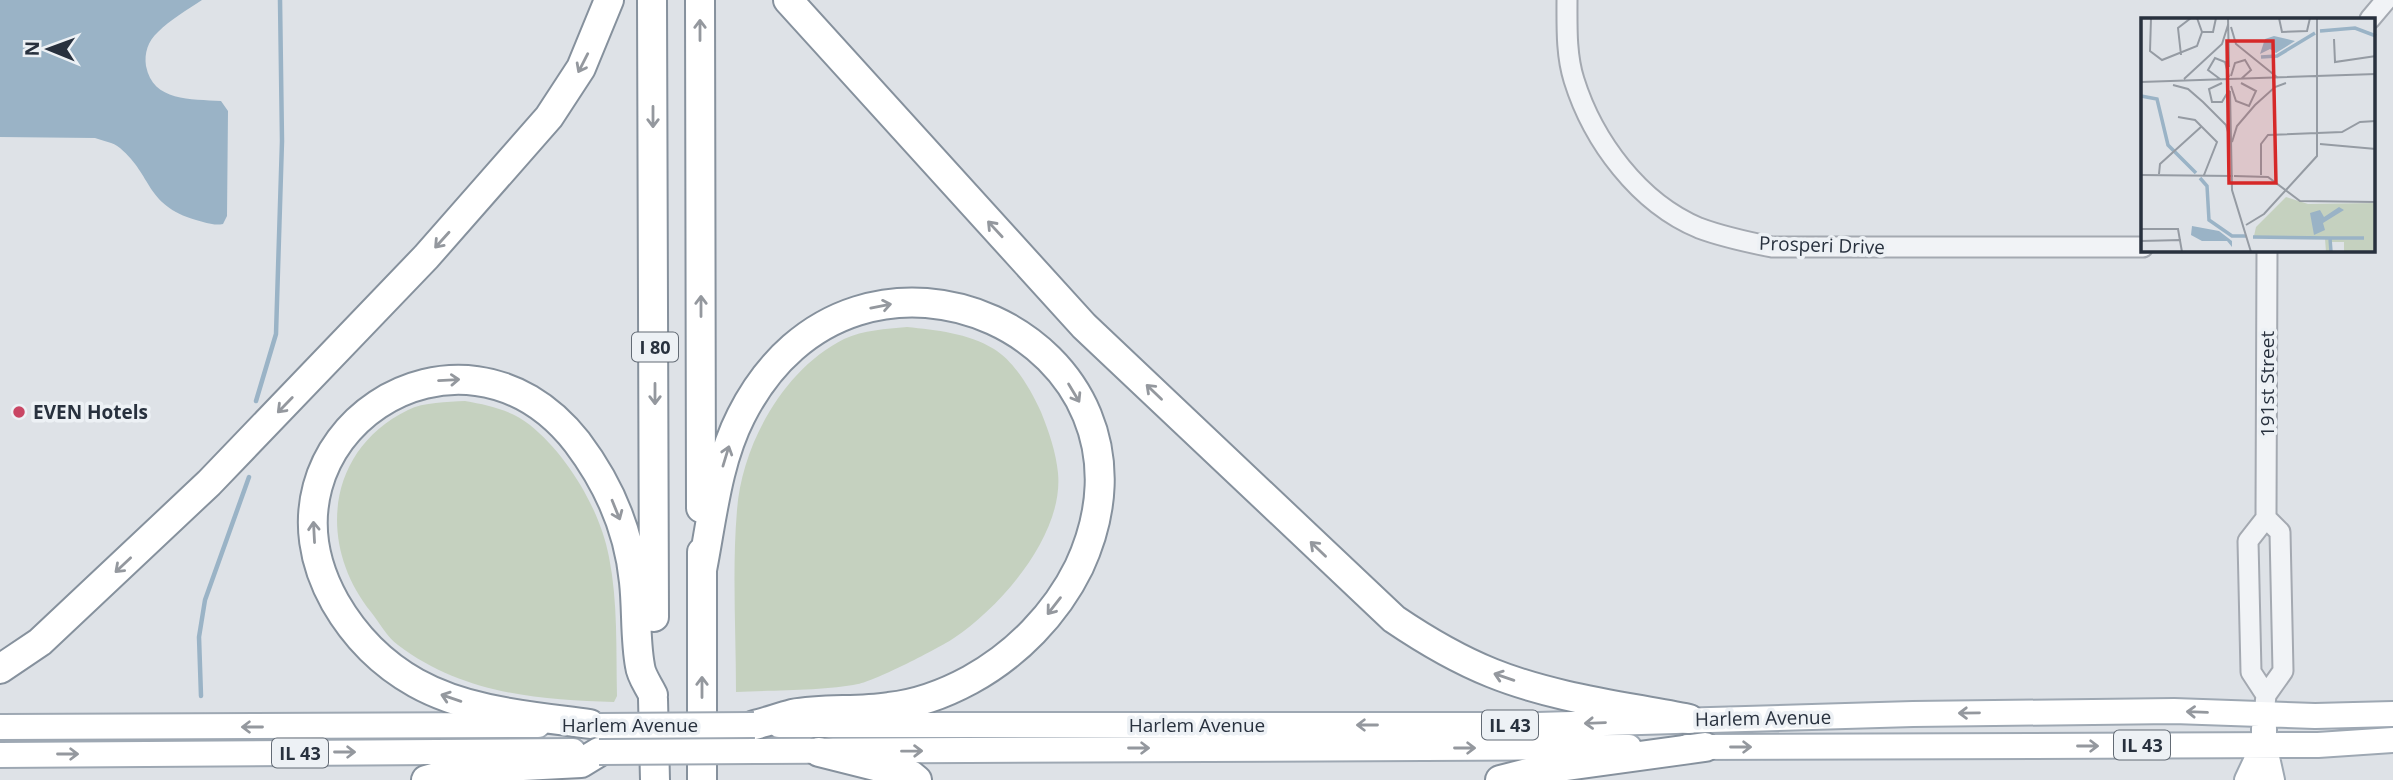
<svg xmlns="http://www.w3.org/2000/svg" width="2393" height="780" font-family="'Open Sans',sans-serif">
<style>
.green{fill:#c5d1bf}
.water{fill:#9ab3c6}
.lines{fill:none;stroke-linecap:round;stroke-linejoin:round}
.stream{stroke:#9ab3c6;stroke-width:4.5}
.minor-casing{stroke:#a4a9b1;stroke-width:23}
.major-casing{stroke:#9ea8b3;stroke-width:28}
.highway-casing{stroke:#86919d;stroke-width:32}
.minor{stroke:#f1f3f6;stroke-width:19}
.major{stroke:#fff;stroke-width:24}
.highway{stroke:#fff;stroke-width:28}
.major-bridge-casing{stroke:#9ea8b3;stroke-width:28;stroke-linecap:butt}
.major-bridge{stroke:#fff;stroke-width:24}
.oneway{stroke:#94989e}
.poi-dot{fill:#c94664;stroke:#edf1f5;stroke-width:2.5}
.labels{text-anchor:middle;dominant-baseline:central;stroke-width:7;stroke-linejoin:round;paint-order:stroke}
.shield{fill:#edf1f5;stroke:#636b75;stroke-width:2}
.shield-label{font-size:18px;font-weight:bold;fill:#28313e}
.street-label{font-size:19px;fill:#28313e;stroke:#edf1f5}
.poi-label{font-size:19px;font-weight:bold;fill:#28313e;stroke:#edf1f5;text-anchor:start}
.inset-river{fill:none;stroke:#9ab3c6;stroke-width:3.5}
.inset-road{fill:none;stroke:#959ba3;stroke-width:2}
.view{fill:#d62828;fill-opacity:0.15;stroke:#d62828;stroke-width:3.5}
.inset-edge{fill:none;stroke:#28313e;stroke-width:3.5}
</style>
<rect width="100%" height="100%" fill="#dee2e7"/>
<path class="green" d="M907,327C936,330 968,333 994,349C1015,362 1031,390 1041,412C1049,432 1056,452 1058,473C1064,534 1002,606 954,638C939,648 875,681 858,684C825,691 772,690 736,692C736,632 732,570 737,510C742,444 784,369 844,339C864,330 885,329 907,327Z
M465,401C488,405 511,410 530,425C567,455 600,509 609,557C618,602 616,650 617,696L614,702C537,700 461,693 398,645C387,637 379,622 371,612C317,545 326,450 408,410C424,402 447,402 465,401Z"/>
<path class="water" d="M0,0H202C187,10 170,20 158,32C148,41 144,53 146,66C153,102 191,99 221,101L228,111L227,216L223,224C213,226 205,222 196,220C145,205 153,176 120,148C113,142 103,141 95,138L0,137Z"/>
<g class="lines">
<path class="stream" d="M256,401L276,334L282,141L280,0
M201,696L199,637L205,600L249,477"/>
<g class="minor-casing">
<path id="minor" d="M1567,0C1567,26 1566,55 1574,80C1593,141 1639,203 1699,228C1723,237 1747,242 1772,247H2143
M2370,19L2386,0
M2266,695L2251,672L2248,541L2266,518L2267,250
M2265,705L2266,695L2283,671L2280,532L2266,518"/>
</g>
<g class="major-casing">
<path id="major" d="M779,725H1537L1913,714L2174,711L2315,716L2393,714
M0,727L538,725
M2264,729V744L2272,780
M1687,747L2318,745L2393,740
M755,751L1629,747
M0,755L573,751
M2247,780L2264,744"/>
</g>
<g class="highway-casing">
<path id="highway" d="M652,0L654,617
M700,0L701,508
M788,0L1084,326L1394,619C1425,640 1457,659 1492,673C1554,698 1624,706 1689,719
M702,552V780
M702,570C712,519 717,463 741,416C856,187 1185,339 1079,567C1056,614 1016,655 970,680C946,693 916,704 889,707C857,712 824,708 792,714C780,717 767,722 754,725
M0,669L40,642L209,483L426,257L549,117L581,68L609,0
M653,699L655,780
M590,724C531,716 468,712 416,683C382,664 354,635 335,602C243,438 460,293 577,442C608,483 629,530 634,582C637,609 635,639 640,666C641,676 649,686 653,695
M819,752L911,775L917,780
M426,780L465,769L581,763L599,752
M1500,780L1544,769L1705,747"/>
</g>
<use href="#minor" class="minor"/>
<use href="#major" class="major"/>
<use href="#highway" class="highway"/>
<g class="major-bridge-casing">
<path id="major-bridge" d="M599,726L754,725
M599,752L755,751"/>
</g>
<use href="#major-bridge" class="major-bridge"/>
</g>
<defs><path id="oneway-shaft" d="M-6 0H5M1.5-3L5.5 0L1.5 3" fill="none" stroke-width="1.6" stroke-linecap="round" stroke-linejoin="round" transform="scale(1.75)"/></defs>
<g class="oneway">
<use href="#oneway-shaft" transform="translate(700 30) rotate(-90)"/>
<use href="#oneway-shaft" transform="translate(583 63) rotate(117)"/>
<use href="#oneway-shaft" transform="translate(653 117) rotate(90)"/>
<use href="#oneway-shaft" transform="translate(995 229) rotate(-133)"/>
<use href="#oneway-shaft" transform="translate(442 240) rotate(132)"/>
<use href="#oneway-shaft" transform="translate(701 306) rotate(-90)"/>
<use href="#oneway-shaft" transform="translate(881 306) rotate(-11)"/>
<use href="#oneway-shaft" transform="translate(449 380) rotate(-3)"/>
<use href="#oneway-shaft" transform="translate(1154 392) rotate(-136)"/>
<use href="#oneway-shaft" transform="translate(1074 393) rotate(59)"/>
<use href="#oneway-shaft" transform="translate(655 394) rotate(90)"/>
<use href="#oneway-shaft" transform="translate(285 405) rotate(134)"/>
<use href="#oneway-shaft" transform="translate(726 456) rotate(-73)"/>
<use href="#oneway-shaft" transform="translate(616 510) rotate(68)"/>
<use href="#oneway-shaft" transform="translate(314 532) rotate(-93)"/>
<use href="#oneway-shaft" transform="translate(1318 549) rotate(-136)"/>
<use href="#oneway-shaft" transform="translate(123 565) rotate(137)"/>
<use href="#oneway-shaft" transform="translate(1054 606) rotate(128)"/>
<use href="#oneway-shaft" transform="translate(1504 677) rotate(-161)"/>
<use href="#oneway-shaft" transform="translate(702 687) rotate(-90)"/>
<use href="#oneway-shaft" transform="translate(451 698) rotate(-161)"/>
<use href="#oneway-shaft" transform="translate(2197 712) rotate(-178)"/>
<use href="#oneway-shaft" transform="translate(1969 713) rotate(179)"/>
<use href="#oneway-shaft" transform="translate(1595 723) rotate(178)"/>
<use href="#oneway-shaft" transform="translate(1367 725) rotate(180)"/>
<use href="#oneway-shaft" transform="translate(252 727) rotate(180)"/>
<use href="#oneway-shaft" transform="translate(2088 746)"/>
<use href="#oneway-shaft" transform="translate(1741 747)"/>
<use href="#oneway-shaft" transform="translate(1139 748)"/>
<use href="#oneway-shaft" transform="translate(1465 748)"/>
<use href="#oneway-shaft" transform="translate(912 751) rotate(-1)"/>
<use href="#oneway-shaft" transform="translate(345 752)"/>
<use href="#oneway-shaft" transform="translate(68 754)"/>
</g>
<circle class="poi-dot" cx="19" cy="412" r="7"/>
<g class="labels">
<g class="shield">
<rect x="632" y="332.5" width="46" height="29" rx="5"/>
<rect x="1482" y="710.5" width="56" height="29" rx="5"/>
<rect x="2114" y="730.5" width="56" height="29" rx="5"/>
<rect x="272" y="738.5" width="56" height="29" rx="5"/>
</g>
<g class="shield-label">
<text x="655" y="347">I 80</text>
<text x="1510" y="725">IL 43</text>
<text x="2142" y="745">IL 43</text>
<text x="300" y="753">IL 43</text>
</g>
<g class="street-label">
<text transform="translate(1822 245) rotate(2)">Prosperi Drive</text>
<text transform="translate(2267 384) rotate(-90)">191st Street</text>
<text transform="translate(1763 718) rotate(-1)">Harlem Avenue</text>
<text x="630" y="725">Harlem Avenue</text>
<text x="1197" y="725">Harlem Avenue</text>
</g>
<g class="poi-label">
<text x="33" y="412">EVEN Hotels</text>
</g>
</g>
<g transform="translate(2141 18)">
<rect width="234" height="234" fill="#dee2e7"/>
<path d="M145,179L167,186L234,185V234H203V224H190L191,234H185L184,221L191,220L113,218L115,209Z" fill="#c5d1bf"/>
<path d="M133,18L154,23L135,35L129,31L119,36L124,21ZM198,189L203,192L182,205L184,212L173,217L169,195L179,192L183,199ZM51,208L78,213L91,223V229L86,223H61L50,217Z" fill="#9ab3c6"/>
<path class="inset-river" d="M179,13L214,10L235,18M120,39L136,38L174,15M0,78L16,81L27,127L55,155M59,160L66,168L68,202L91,218H105M112,219L189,220M190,234L189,220H223"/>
<path class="inset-road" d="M10,0L9,33L21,42L56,28L61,14L56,0M87,0L88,49M138,0L141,14L166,13L169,0M90,9L95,26L137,60M61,14H72L75,0M193,21L194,44L235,38M40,37L37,10L50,0M90,58L94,45L104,42L110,52L100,61M43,61L81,26L87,7M79,61L67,52L74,40L84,44L88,59M0,64L235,56M81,65L68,71L71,84H81L88,72M32,67L47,71L62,84L85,107L89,121M90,68L95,83L108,88L115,73L100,65M89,73L91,172L110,234M37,99L54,102L76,124L63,157M91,124L96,108L114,87L134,69L145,65M179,126L235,131M18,156L19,146L61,108M0,157L92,158M120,157V126L127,117L201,114L219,104L235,103M93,158L127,159L159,183L235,184M105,207L123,196L176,138V0M0,211H37L41,234M0,223L40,222"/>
<path class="view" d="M86,23H132L135,165H88Z"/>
<rect width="234" height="234" class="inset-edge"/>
</g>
<g transform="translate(49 49) rotate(271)" stroke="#edf1f5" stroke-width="5" paint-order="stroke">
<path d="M0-5L12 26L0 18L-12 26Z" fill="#28313e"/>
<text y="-10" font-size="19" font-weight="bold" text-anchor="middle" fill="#28313e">N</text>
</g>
</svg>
